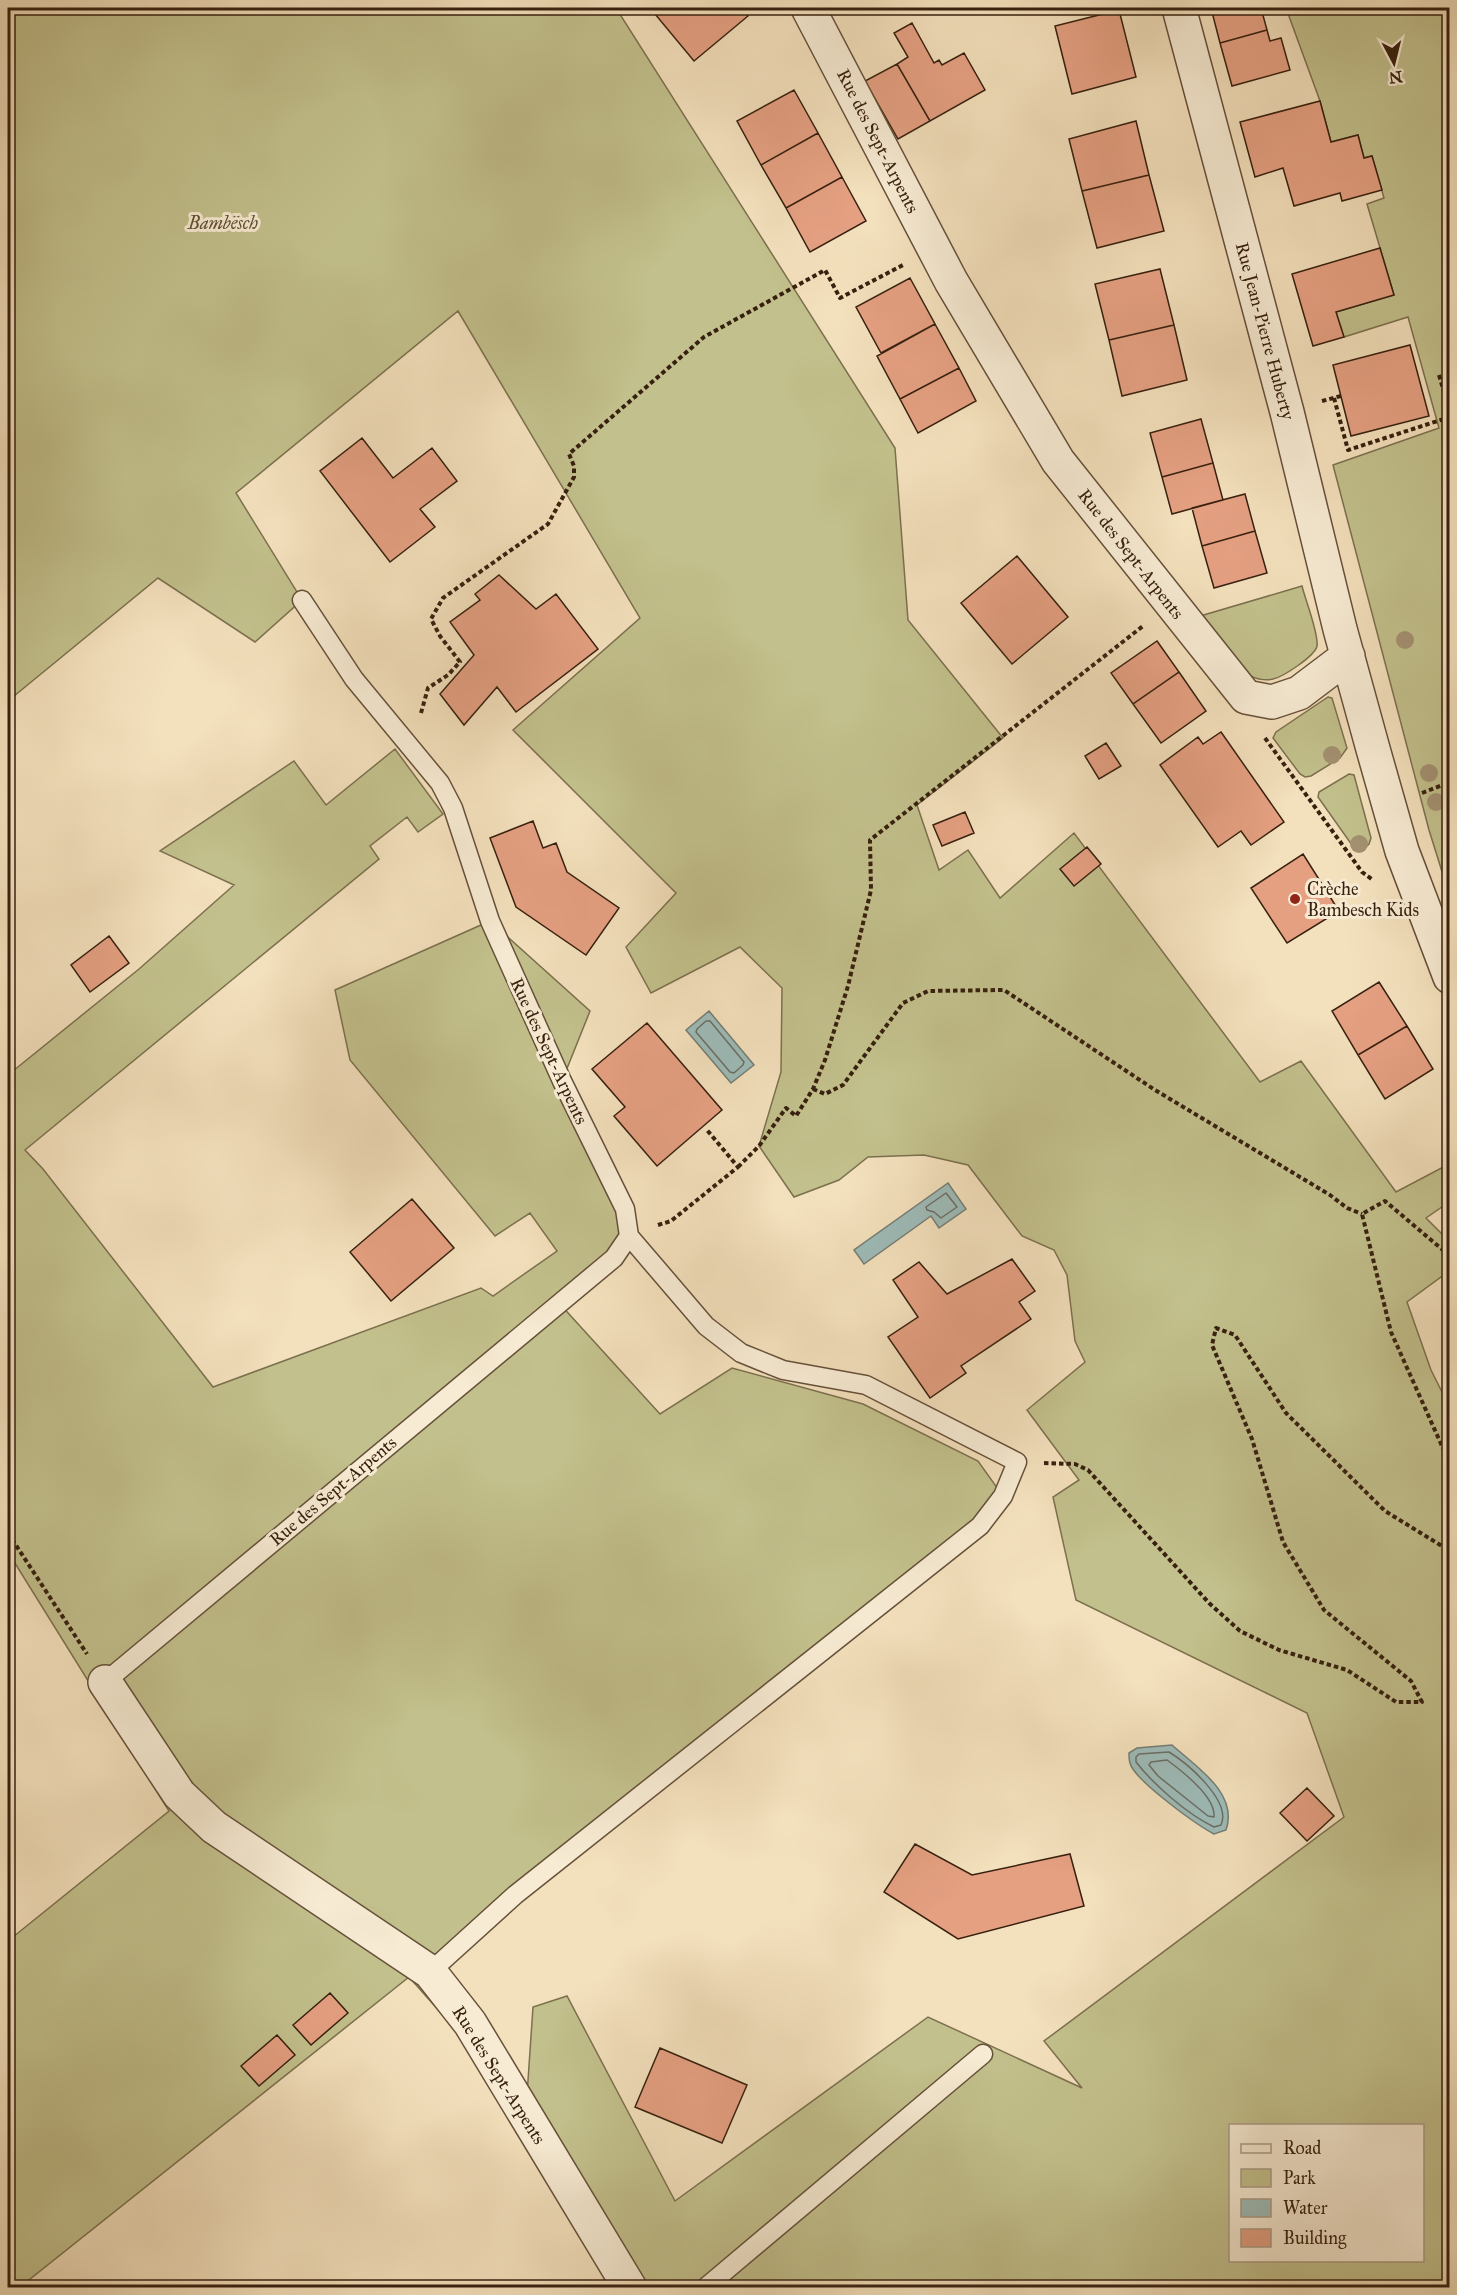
<svg xmlns="http://www.w3.org/2000/svg" width="1457" height="2295" font-family="'IM FELL Great Primer',serif">
<style>
.green{fill:#c2c08c;stroke:#7c704e;stroke-width:1.5;fill-rule:evenodd}
.water{fill:#9dbbb8;stroke:#747d74;stroke-width:1.5}
.lines{fill:none;stroke-linecap:round;stroke-linejoin:round}
.shore{stroke:#6a6e64;stroke-width:1.5}
.building{fill:#e5a082;stroke:#37200f;stroke-width:1.5}
.lane-casing{stroke:#66503a;stroke-width:21}
.street-casing{stroke:#66503a;stroke-width:36}
.path{stroke:#37200f;stroke-width:4;stroke-dasharray:4.5 3;stroke-linecap:butt}
.lane{stroke:#f7ebd3;stroke-width:18}
.street{stroke:#f7ebd3;stroke-width:33}
.tree{fill:#a39171}
.poi-dot{fill:#8f2418;stroke:#f7ebd3;stroke-width:2}
.labels{text-anchor:middle;dominant-baseline:central;stroke-width:6;stroke-linejoin:round;paint-order:stroke}
.street-label{font-size:18px;fill:#37200f;stroke:#f7ebd3}
.park-label{font-size:18px;font-style:italic;fill:#615034;stroke:#f7ebd3}
.poi-label{font-size:18px;fill:#37200f;stroke:#f7ebd3;text-anchor:start}
</style>
<rect width="100%" height="100%" fill="#f3e0bc"/>
<filter id="stains"><feTurbulence type="fractalNoise" baseFrequency=".00333" numOctaves="4"/><feColorMatrix values="0 0 0 0 .2 0 0 0 0 .09 0 0 0 0 .02 0 0 0 .5 -.17"/></filter>
<radialGradient id="worn" r=".72"><stop offset=".6" stop-color="#630" stop-opacity="0"/><stop offset="1" stop-color="#630" stop-opacity=".3"/></radialGradient>
<path class="green" d="M8,8H616L895,448L908,620L1003,738L917,805L939,870L968,850L1000,898L1074,833L1260,1082L1301,1061L1396,1192L1449,1164V1202L1426,1218L1449,1241V1271L1407,1302L1431,1370L1450,1408L1449,2287H612L457,2031L409,1977L20,2287H8V1941L169,1811L8,1552V1075L139,969L234,885L160,851L294,761L326,805L395,749L443,814L418,832L407,817L370,846L379,859L25,1150L43,1169L213,1387L481,1288L493,1296L557,1251L530,1213L495,1236L350,1060L335,990L490,921L590,1011L562,1081L629,1236L559,1303L660,1414L732,1368L863,1404L978,1461L1003,1496L441,1961L527,2095L533,2007L567,1996L675,2201L928,2017L1082,2088L1044,2041L1344,1817L1307,1713L1076,1600L1053,1497L1079,1480L1027,1410L1085,1362L1075,1341L1067,1275L1054,1250L1022,1236L968,1165L924,1155L868,1157L839,1180L794,1197L759,1146L781,1072L782,988L740,947L651,993L626,947L676,893L513,730L640,618L458,311L236,493L302,600L255,642L158,578L8,701ZM1230,2126H1422V2260H1230Z
M1286,8H1449V894L1429,830L1333,465L1439,428L1408,317L1344,337L1336,312L1394,295L1367,204L1384,198L1372,156L1364,158L1358,135L1331,142L1320,101Z
M1302,586C1305,599 1319,634 1317,646C1315,656 1283,677 1273,679C1264,681 1258,679 1250,676L1197,617Z
M1328,697L1332,698L1347,748L1340,758L1311,776L1305,777L1300,774L1273,738L1276,732Z
M1349,774L1354,775L1371,838L1369,844L1361,851L1354,848L1318,797L1319,792Z"/>
<path class="water" d="M709,1011L754,1065L731,1083L686,1030Z
M948,1183L966,1209L939,1228L931,1216L864,1264L854,1250Z
M1172,1745C1195,1766 1239,1793 1226,1830L1214,1834C1197,1825 1134,1780 1130,1763C1129,1760 1129,1756 1129,1753L1137,1748Z"/>
<g class="lines">
<path class="shore" d="M706,1021H710L744,1062L743,1065L734,1073L730,1072L696,1032L697,1029Z
M946,1193L957,1207L941,1218L934,1212L927,1210L926,1207Z
M1169,1752C1187,1763 1232,1801 1221,1825L1214,1827C1187,1814 1154,1785 1136,1762V1757L1139,1754Z
M1167,1760C1182,1771 1216,1797 1214,1817L1208,1816L1158,1776L1149,1765L1151,1762Z"/>
</g>
<path class="building" d="M650,8H741L748,16L694,61Z
M1211,8H1261L1267,30L1220,43Z
M1119,10L1136,77L1072,94L1055,26Z
M912,23L934,63L939,60L942,65L964,53L985,90L930,121L897,64L908,57L894,33Z
M1267,30L1270,41L1281,38L1290,70L1232,86L1220,43Z
M897,64L930,121L898,139L865,81Z
M794,90L818,133L761,165L737,121Z
M1320,101L1331,142L1358,135L1364,158L1372,156L1382,190L1342,201L1340,193L1294,206L1283,168L1255,177L1240,122Z
M1136,121L1149,175L1082,191L1069,139Z
M818,133L842,177L786,208L761,165Z
M1149,175L1164,231L1097,248L1082,191Z
M842,177L866,221L810,252L786,208Z
M1380,248L1394,295L1336,312L1344,337L1313,346L1292,274Z
M1160,269L1174,325L1109,340L1095,284Z
M910,278L935,324L881,353L856,307Z
M935,324L959,368L900,399L877,356Z
M1174,325L1187,380L1122,396L1109,340Z
M1410,345L1429,416L1351,436L1333,365Z
M959,368L976,401L918,433L900,399Z
M1201,419L1213,463L1162,477L1150,433Z
M362,438L393,478L432,448L457,481L420,509L435,527L390,562L320,471Z
M1213,463L1223,500L1172,514L1162,477Z
M1245,494L1255,531L1202,546L1192,508Z
M1255,531L1267,573L1214,588L1202,546Z
M1017,556L1068,617L1012,664L961,603Z
M499,575L536,609L556,594L598,649L516,712L497,687L464,725L440,694L474,655L450,622L480,600L475,594Z
M1157,641L1179,672L1133,704L1111,673Z
M1179,672L1206,711L1161,743L1133,704Z
M1221,732L1284,822L1251,845L1241,831L1218,847L1160,765L1198,737L1203,744Z
M1106,743L1121,766L1099,779L1085,756Z
M965,812L974,833L942,846L933,825Z
M533,821L543,848L556,843L567,872L619,908L586,955L516,907L490,838Z
M1087,847L1101,864L1074,886L1060,869Z
M1303,854L1339,911L1287,943L1251,888Z
M109,936L129,963L90,992L71,965Z
M1379,982L1407,1026L1358,1055L1332,1011Z
M647,1023L722,1110L657,1166L614,1116L625,1107L592,1069Z
M1407,1026L1433,1069L1385,1099L1358,1055Z
M412,1199L454,1248L391,1301L350,1252Z
M1450,1228V1239L1443,1233Z
M1012,1259L1035,1291L1019,1302L1031,1319L961,1366L966,1373L930,1398L888,1337L918,1317L893,1280L919,1262L947,1294Z
M1307,1788L1334,1816L1307,1841L1280,1813Z
M915,1844L972,1875L1070,1854L1084,1906L958,1939L884,1892Z
M330,1993L348,2013L311,2045L293,2025Z
M277,2035L295,2055L259,2086L241,2066Z
M660,2048L747,2085L722,2143L635,2107Z"/>
<g class="lines">
<g class="lane-casing">
<path id="lane" d="M105,1682L614,1258L629,1236L625,1209L562,1081L490,921L453,808L440,783L354,679L302,600
M430,1972L515,1895L980,1526L1003,1496L1017,1462L866,1385L783,1370L741,1353L706,1326L629,1236
M705,2288L983,2054"/>
</g>
<g class="street-casing">
<path id="street" d="M808,8L951,281L1058,461L1246,697L1272,702L1299,693L1348,656
M1179,8L1287,412L1340,629L1373,749L1402,851L1450,977
M105,1682L179,1794L214,1827L430,1972L470,2023L630,2288"/>
</g>
<path class="path" d="M1439,375L1450,413
M1334,398L1348,450L1450,417
M1322,401L1341,396
M421,713L428,688L448,675L460,662L440,636L431,619L443,598L548,524L574,477V466L569,454L704,337L825,270L840,298L903,265
M1265,738L1362,872L1373,880
M1422,793L1450,782
M813,1089L825,1094L843,1085L903,1003L928,991L1004,990L1155,1090L1330,1195L1347,1208L1362,1214
M738,1167L759,1146L786,1108L796,1116L813,1089L825,1060L848,986L871,890L870,840L1143,626
M658,1225L671,1221L738,1167L707,1130
M1450,1256L1385,1201L1362,1214L1391,1332L1450,1464
M1044,1463L1075,1464L1088,1470L1209,1603L1240,1631L1279,1650L1347,1670L1396,1702H1422L1411,1681L1324,1610L1283,1542L1252,1439L1212,1345L1216,1328L1235,1335L1286,1413L1385,1511L1450,1551
M8,1533L87,1654"/>
<use href="#lane" class="lane"/>
<use href="#street" class="street"/>
</g>
<g class="tree">
<circle cx="1405" cy="640" r="9"/>
<circle cx="1332" cy="755" r="9"/>
<circle cx="1429" cy="773" r="9"/>
<circle cx="1436" cy="802" r="9"/>
<circle cx="1359" cy="844" r="9"/>
</g>
<circle class="poi-dot" cx="1295" cy="899" r="6"/>
<g class="labels">
<g class="street-label">
<text transform="translate(878 141) rotate(63)">Rue des Sept-Arpents</text>
<text transform="translate(1265 331) rotate(75)">Rue Jean-Pierre Huberty</text>
<text transform="translate(1131 554) rotate(52)">Rue des Sept-Arpents</text>
<text transform="translate(549 1051) rotate(65)">Rue des Sept-Arpents</text>
<text transform="translate(333 1491) rotate(-40)">Rue des Sept-Arpents</text>
<text transform="translate(499 2075) rotate(58)">Rue des Sept-Arpents</text>
</g>
<g class="park-label">
<text x="223" y="223">Bambësch</text>
</g>
<g class="poi-label">
<text x="1307" y="889">Crèche<tspan x="1307" dy="21">Bambesch Kids</tspan></text>
</g>
</g>
<rect width="1457" height="2295" fill="none" stroke="#f3e0bc" stroke-width="30"/>
<rect x="9" y="9" width="1439" height="2277" fill="none" stroke="#37200f" stroke-width="3"/>
<rect x="15" y="15" width="1427" height="2265" fill="none" stroke="#37200f" stroke-width="1.5"/>
<rect x="1229" y="2124" width="195" height="138" fill="#f7ebd3" stroke="#aa9a85" stroke-width="1.5"/>
<rect x="1241" y="2144" width="30" height="9" fill="#f7ebd3" stroke="#aa9a85" stroke-width="1.5"/>
<text x="1283" y="2154" font-size="18" fill="#37200f">Road</text>
<rect x="1241" y="2169" width="30" height="18" fill="#c2c08c" stroke="#aa9a85" stroke-width="1.5"/>
<text x="1283" y="2184" font-size="18" fill="#37200f">Park</text>
<rect x="1241" y="2199" width="30" height="18" fill="#9dbbb8" stroke="#aa9a85" stroke-width="1.5"/>
<text x="1283" y="2214" font-size="18" fill="#37200f">Water</text>
<rect x="1241" y="2229" width="30" height="18" fill="#e5a082" stroke="#aa9a85" stroke-width="1.5"/>
<text x="1283" y="2244" font-size="18" fill="#37200f">Building</text>
<g transform="translate(1394 63) rotate(173)" stroke="#f7ebd3" stroke-width="4.5" paint-order="stroke">
<path d="M0-4.5L10 22L0 15L-10 22Z" fill="#37200f"/>
<text y="-9" font-size="16" font-weight="bold" text-anchor="middle" fill="#37200f">N</text>
</g>
<rect width="100%" height="100%" filter="url(#stains)"/>
<rect width="100%" height="100%" fill="url(#worn)"/>
</svg>
